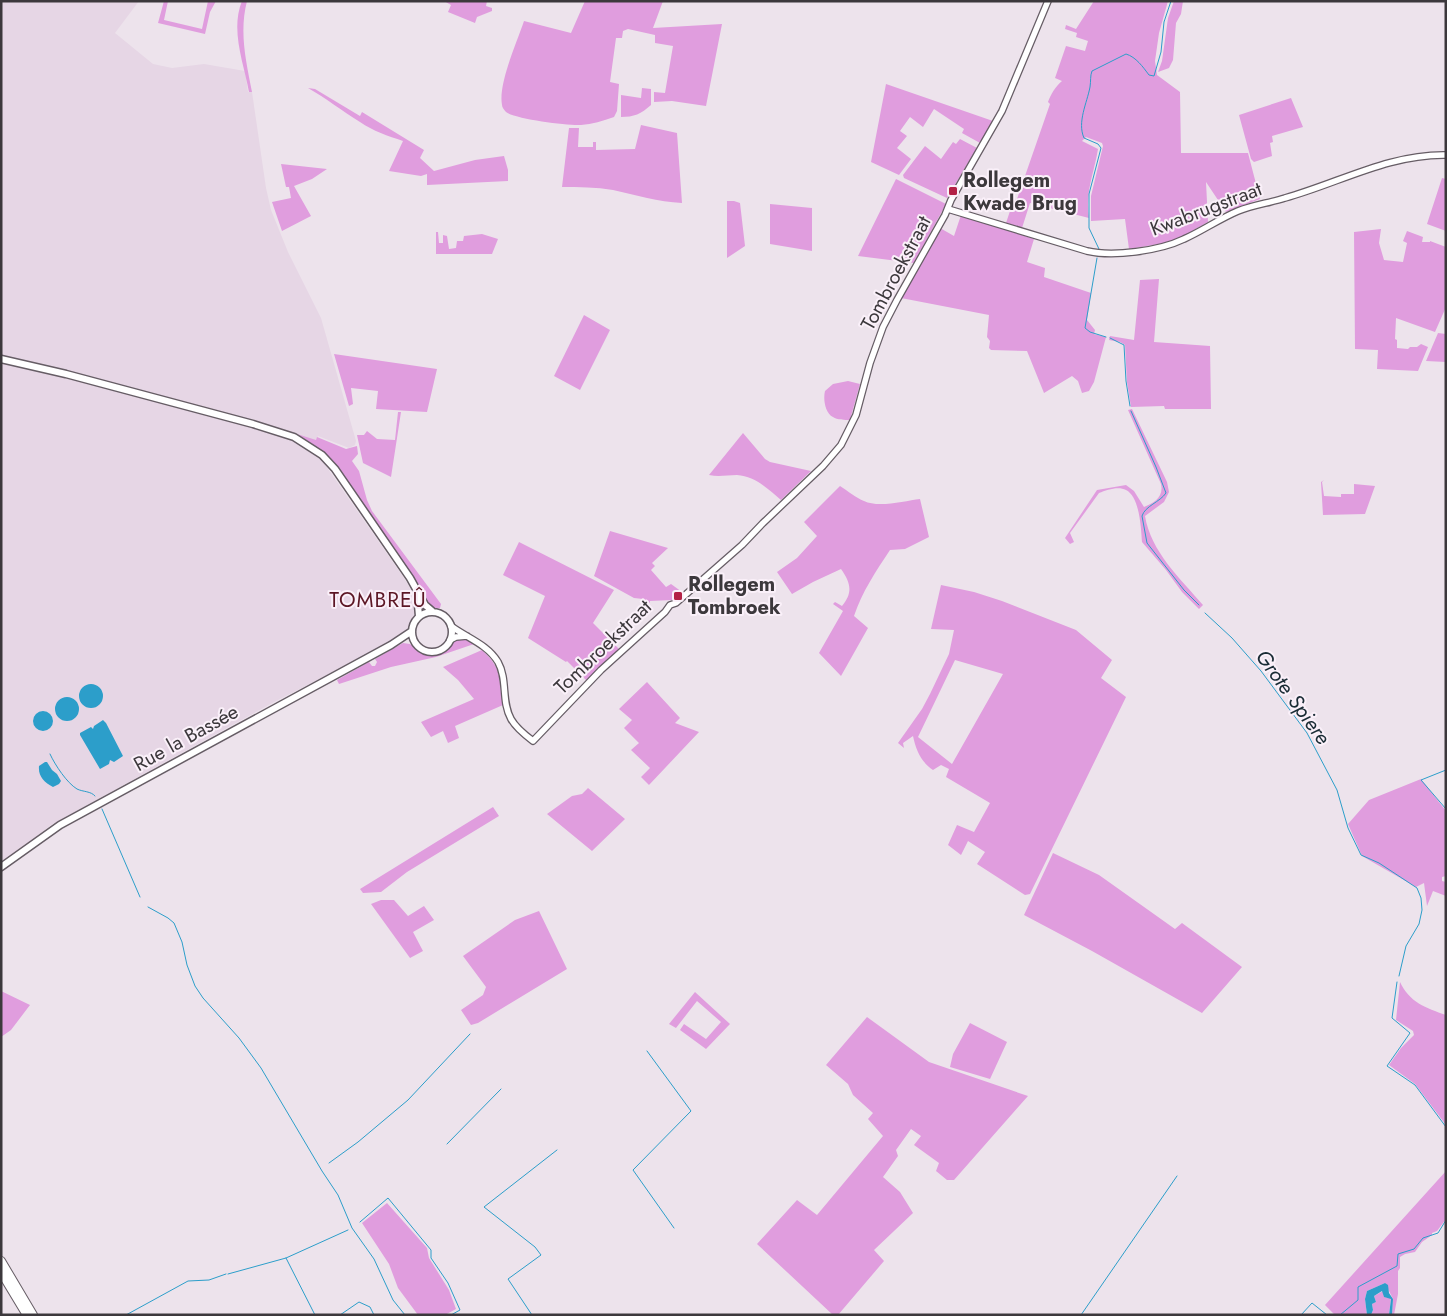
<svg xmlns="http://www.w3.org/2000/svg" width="1447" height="1316" font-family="Jost,sans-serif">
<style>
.built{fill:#e6d6e5}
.green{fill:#e09dde;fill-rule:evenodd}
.water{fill:#2c9eca}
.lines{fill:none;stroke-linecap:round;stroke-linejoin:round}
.stream{stroke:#2c9eca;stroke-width:1}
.tertiary-casing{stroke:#665d65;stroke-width:8}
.secondary-casing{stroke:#665d65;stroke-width:9}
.trunk-casing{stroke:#665d65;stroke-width:10}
.tertiary{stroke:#fff;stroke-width:5.5}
.secondary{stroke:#fff;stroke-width:6}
.trunk{stroke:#fff;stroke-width:8}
.poi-dot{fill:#b32146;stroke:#faf0f9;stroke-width:2}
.labels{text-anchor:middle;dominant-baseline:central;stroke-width:4;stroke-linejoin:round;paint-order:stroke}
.poi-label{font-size:20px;font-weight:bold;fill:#3c383c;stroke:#faf0f9;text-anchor:start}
.street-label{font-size:20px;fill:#3c383c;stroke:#faf0f9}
.neighbourhood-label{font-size:21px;letter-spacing:1px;fill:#5c1725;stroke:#faf0f9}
.water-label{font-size:21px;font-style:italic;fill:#1a2c35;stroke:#faf0f9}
</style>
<rect width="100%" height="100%" fill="#ede3ec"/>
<path class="built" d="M1,1H139L115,33L153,64L172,68L204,64L245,71L248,92H252L266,188L271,210L288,252L321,318L356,441L355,445L349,448L318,436L316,440L325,447L319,456L404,578L415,596L417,609L407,631L401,637L276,701L51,825L1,864Z"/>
<path class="green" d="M164,1H168L164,20L202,29L208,1H216L210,12L205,34L158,23Z
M242,1H247C239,32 246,61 252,92H249C244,64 230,30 242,1Z
M444,1H487L486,6L492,8V11L477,17L475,23L448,12L451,5Z
M585,1H663L653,28L722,24L706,106L672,101L654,102V92L665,93L673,46L655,43V35L628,29L623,31L622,38H616L610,82L619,84L617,111L614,117C603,121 592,124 581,125C569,126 514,119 506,112C504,110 502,107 502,105C498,84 517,42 524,21L571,33Z
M1094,1H1168L1159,33L1155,61L1157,75L1180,92L1181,153H1248L1260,199L1226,212L1206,182L1208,222L1180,238L1171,242L1129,249L1125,219L1091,221V196L1103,146L1102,143L1086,137L1082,141L1098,149C1094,174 1085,191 1089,218L1030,203L1022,228L1006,223L1014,199H1017L1050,104L1048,102C1051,94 1055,87 1062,81L1055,78L1066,46L1085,51L1088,41L1076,37L1077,33L1065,29L1066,25L1076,29Z
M1174,1H1183L1181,14L1176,23L1173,60L1169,68L1158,72L1162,61L1168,18Z
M886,84L993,121L980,143L962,133L964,129L934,109L923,127L910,117L900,131L907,136L897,148L911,159L899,175L871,162Z
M308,88L315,89L360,116L362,112L424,150L420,158L434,171L475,160L504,156L508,170V181L427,185V174L421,176L389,171L403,141C388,136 373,131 360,122C342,111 326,98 308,88Z
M642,88L651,89V105C641,114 634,117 621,117V95L641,98Z
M1291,98L1303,127L1272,136L1273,142L1270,143L1272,156L1254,162L1251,159L1239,115Z
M641,125L677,133L682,203C658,202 636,195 613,190C596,187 579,187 562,187L569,128H579L578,147H593V142H596V150L635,149Z
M960,139L977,148L947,198L904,178L903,175L925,146L941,159L953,142L956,144Z
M281,164L327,169L312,179L294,186L311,216L282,231L272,202L291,198L289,187H286Z
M1442,178L1446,179V231L1427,224Z
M896,179L946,204L914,263L858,256Z
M727,201H734L740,203L745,246L727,258Z
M770,204L812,208V251L770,244Z
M961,215L1034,239L1027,262L1045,268L1044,277L1091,293L1087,320L1095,330L1094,334L1106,337L1094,382L1089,391L1082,393L1078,381L1072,376L1044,393L1027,351L991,350L989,348L990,341L987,337L989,315L901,298L940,228L954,236Z
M1381,229L1379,243L1384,260L1403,262L1407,243L1403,241L1407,231L1423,237L1422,242H1430V241L1446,247V307L1435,332L1396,318L1395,339L1397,340V348L1408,349L1410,347H1417L1421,344L1428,347L1418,371L1377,369L1378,350L1355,349L1354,232Z
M436,232H438L439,243H443V235L447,236L449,249L456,248L457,241H463L464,236L482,234L498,239L492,254H436Z
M1159,279L1154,342L1210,346L1211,409H1165L1164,406L1131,407L1127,382L1125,345L1120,342L1109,340L1110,336L1134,340L1140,280Z
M584,315L610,330L580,390L554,376Z
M1438,333L1446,334V362L1426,361Z
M334,354L437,369L427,412L376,409L378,391L351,388L353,404L349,406Z
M848,381L860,384L850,420C845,420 837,420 833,417C825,413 823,399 825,391L833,384Z
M1132,409L1167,482L1169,492L1164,502L1145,516C1151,552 1180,578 1203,605L1199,609L1182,592L1166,570L1142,542C1141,529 1140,497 1126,490C1118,486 1107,490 1099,493L1070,533L1074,542L1070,544L1065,538L1097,490L1126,485L1134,491L1144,507C1154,503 1164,497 1161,484L1128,410Z
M398,412H401L391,477L363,463L357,435H364L367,431L377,439L395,440Z
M743,433L765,459L770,462L811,471L781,500C768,489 755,476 737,475C727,475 719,477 709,475Z
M297,434L316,440L317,437L346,449L357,446L358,454L352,461L359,471L367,500L372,511L441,604L440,608L435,609L429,605L410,572L333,461L320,449Z
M1324,480L1322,482L1324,496L1341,497V494H1354V484L1375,486L1365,514L1323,515L1321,482Z
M840,486C848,491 856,498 864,501C878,508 905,501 920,499L929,537L905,549L890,550C876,571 862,592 854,616L868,628L841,676L819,653L843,611L833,604L835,602L842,606C853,593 851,583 841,569L813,582L792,594L777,572L797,558L817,536L804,522Z
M610,531L668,548L652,563L655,566L651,570L666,587L671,584L682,592L672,600L650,601V603L643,602V599L634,598L594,576Z
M519,542L614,590L593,623L620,650L587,681L567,661L566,662L528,638L545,596L503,575Z
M941,585L974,592L1002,601L1076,630L1112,660L1101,678L1126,697L1030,894L1025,895L977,864L985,852L968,841L961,855L948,845L957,825L974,832L990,803L946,777L949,769L941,765L933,770C921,762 916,750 913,736L903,743L904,748L898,743L922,709L930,694L949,654L954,630L931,629ZM955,660L1003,674L952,764L918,737Z
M464,637L474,644L436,657L391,667L339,684L337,680L369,662L372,666H375L377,662L375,659L403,643L410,644L425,654H436L445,650L453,640Z
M482,650C504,670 498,679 503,705L455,726L459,738L448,743L443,731L431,737L421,722L474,699L458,680L443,667Z
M647,682L680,718L675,723L699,732L649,785L641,777L650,768L631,750L639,743L624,728L632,720L619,709Z
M1421,779L1446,811V876L1442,877V881L1446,882V896L1433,891L1427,906L1424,883L1416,887L1362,856L1348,824L1369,800Z
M588,788L625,819L592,851L547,814L572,796L582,794Z
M493,807L499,816L407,872L381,892L363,893L360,889Z
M1053,853L1099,875L1175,929L1182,923L1242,967L1202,1013L1092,951L1024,915Z
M381,900H394L408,916L424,906L434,920L413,932L423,951L410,958L371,904Z
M539,911L567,969L478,1023L471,1025L461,1010L483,995L486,987L463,956L515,920Z
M1400,982C1409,1002 1426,1008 1446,1015V1125L1415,1084L1389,1065L1401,1048L1414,1035L1413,1031L1396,1020Z
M1,991L30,1005L11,1030L1,1037Z
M695,992L730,1024L706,1049L680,1030L684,1024L706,1039L721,1022L697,1001L676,1028L669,1024Z
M867,1017L929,1062L1028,1096L954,1180H947L936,1171L939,1163L914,1145L921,1136L911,1129L896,1150L898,1156L883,1177L900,1192L913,1213L874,1250L884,1261L838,1315H833L757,1244L797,1200L817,1215L883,1136L868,1119L873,1113L853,1095L848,1084L826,1065Z
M970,1023L1007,1042L990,1079L950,1067L953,1054Z
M1446,1171V1219L1437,1231L1432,1233V1235L1422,1242L1415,1252L1405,1254L1400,1257V1268L1398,1271V1294L1394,1315H1392L1393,1299L1385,1283L1367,1291L1365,1299L1367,1315H1335L1325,1305Z
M387,1203L427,1248L429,1258L449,1290L456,1309L445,1315H418L398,1288L389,1264L362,1223Z
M1383,1291L1384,1297L1391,1298L1389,1315H1371L1373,1310L1372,1304L1376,1302L1374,1296Z"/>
<path class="water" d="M79 696a12 12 0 1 1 24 0a12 12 0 1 1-24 0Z
M55 709a12 12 0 1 1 24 0a12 12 0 1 1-24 0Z
M33 721a10 10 0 1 1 20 0a10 10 0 1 1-20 0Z
M103,720L106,723L123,756L114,762L110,760L109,764L100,769L80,735V733L91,727L93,729L94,726Z
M45,762H47L52,770L57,774L61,781L59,784L53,787C44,782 38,776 39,766Z
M1385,1283L1388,1285L1389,1293L1393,1299L1392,1315H1389L1391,1299L1384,1297L1382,1291L1374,1296L1376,1302L1372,1304L1373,1310L1371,1315H1367L1365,1299L1367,1291Z"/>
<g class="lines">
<path class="stream" d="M1099,249L1089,228V194L1101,148L1098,144L1084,138C1077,122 1087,103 1090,87C1091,81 1090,76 1092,71L1126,54C1136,57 1143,67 1149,75L1154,76L1161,52L1164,22L1171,1
M1097,258L1085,328L1090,332L1106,337
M1110,338L1124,345L1126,381L1130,406
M1131,411L1156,467L1166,493C1160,502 1145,506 1142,516L1147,543L1184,590L1199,605
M1205,613L1232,638L1261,671L1307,733L1337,790L1348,828L1361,855L1379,863L1417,888L1421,898L1422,910L1419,924L1406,946L1399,976
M50,754C55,765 67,783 77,789C83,792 91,791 95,796
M1446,770L1421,780L1446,809
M102,809L140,897
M148,907L168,918L174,923L182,942L187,965L195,986L203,998L239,1038L261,1068L322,1171L338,1195L352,1228L374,1259L393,1300L405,1315
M1397,982L1392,1018L1410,1033L1387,1066L1415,1085L1446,1127
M647,1051L691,1111L633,1170L674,1228
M447,1144L501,1089
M329,1163L358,1142L408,1100L470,1034
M360,1222L388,1198L431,1250V1258L448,1283L460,1310L451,1315
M286,1258L315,1315
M228,1274L286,1258L348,1230
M126,1315L188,1281L209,1280L226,1274
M340,1315L359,1302L370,1307L374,1315
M532,1315L508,1279L541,1255L535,1247L484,1207L557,1150
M1081,1315L1177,1176
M1301,1315L1312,1303L1327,1315
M1340,1315L1358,1300V1287L1397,1266L1398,1254L1414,1249L1423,1238L1438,1233L1446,1220"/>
<g class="tertiary-casing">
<path id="tertiary" d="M948,209L1087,251C1113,257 1159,251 1184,239C1202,231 1219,219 1238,211C1253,205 1269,203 1285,198C1339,183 1389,154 1446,155
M451,626C467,638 487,644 498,662C508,680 501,701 511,719C516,728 525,735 533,741L601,670L665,612L670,605L676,603L742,545L763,523L823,466L841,445L856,415L870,363L883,327L897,300L945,215L951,200L1002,111L1048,1
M450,640L456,637L467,636"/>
</g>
<g class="secondary-casing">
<path id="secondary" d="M1,359L66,374L253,424L294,437L322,455L335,469L410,578L425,605L432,611
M417,594L419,616
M412 632a20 20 0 1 1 40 0a20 20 0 1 1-40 0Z
M1,867L60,825L391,645L412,631"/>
</g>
<g class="trunk-casing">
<path id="trunk" d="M1,1261L33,1315
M1,1272L27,1315"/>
</g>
<use href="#tertiary" class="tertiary"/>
<use href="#secondary" class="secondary"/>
<use href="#trunk" class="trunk"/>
</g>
<g class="poi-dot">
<rect x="948" y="186" width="10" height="10" rx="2.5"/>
<rect x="673" y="591" width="10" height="10" rx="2.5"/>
</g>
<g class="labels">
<g class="poi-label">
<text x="963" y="180">Rollegem<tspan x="963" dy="23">Kwade Brug</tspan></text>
<text x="688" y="584">Rollegem<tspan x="688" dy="23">Tombroek</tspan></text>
</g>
<g class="street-label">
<text transform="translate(1206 209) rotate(-21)">Kwabrugstraat</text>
<text transform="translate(896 273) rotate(-62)">Tombroekstraat</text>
<text transform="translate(603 647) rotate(-44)">Tombroekstraat</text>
<text transform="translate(186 738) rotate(-29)">Rue la Bassée</text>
</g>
<g class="neighbourhood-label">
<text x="378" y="600">TOMBREÛ</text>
</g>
<g class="water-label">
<text transform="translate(1293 697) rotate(54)">Grote Spiere</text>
</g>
</g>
<rect width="1447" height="1316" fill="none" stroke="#3c383c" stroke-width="5"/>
</svg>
